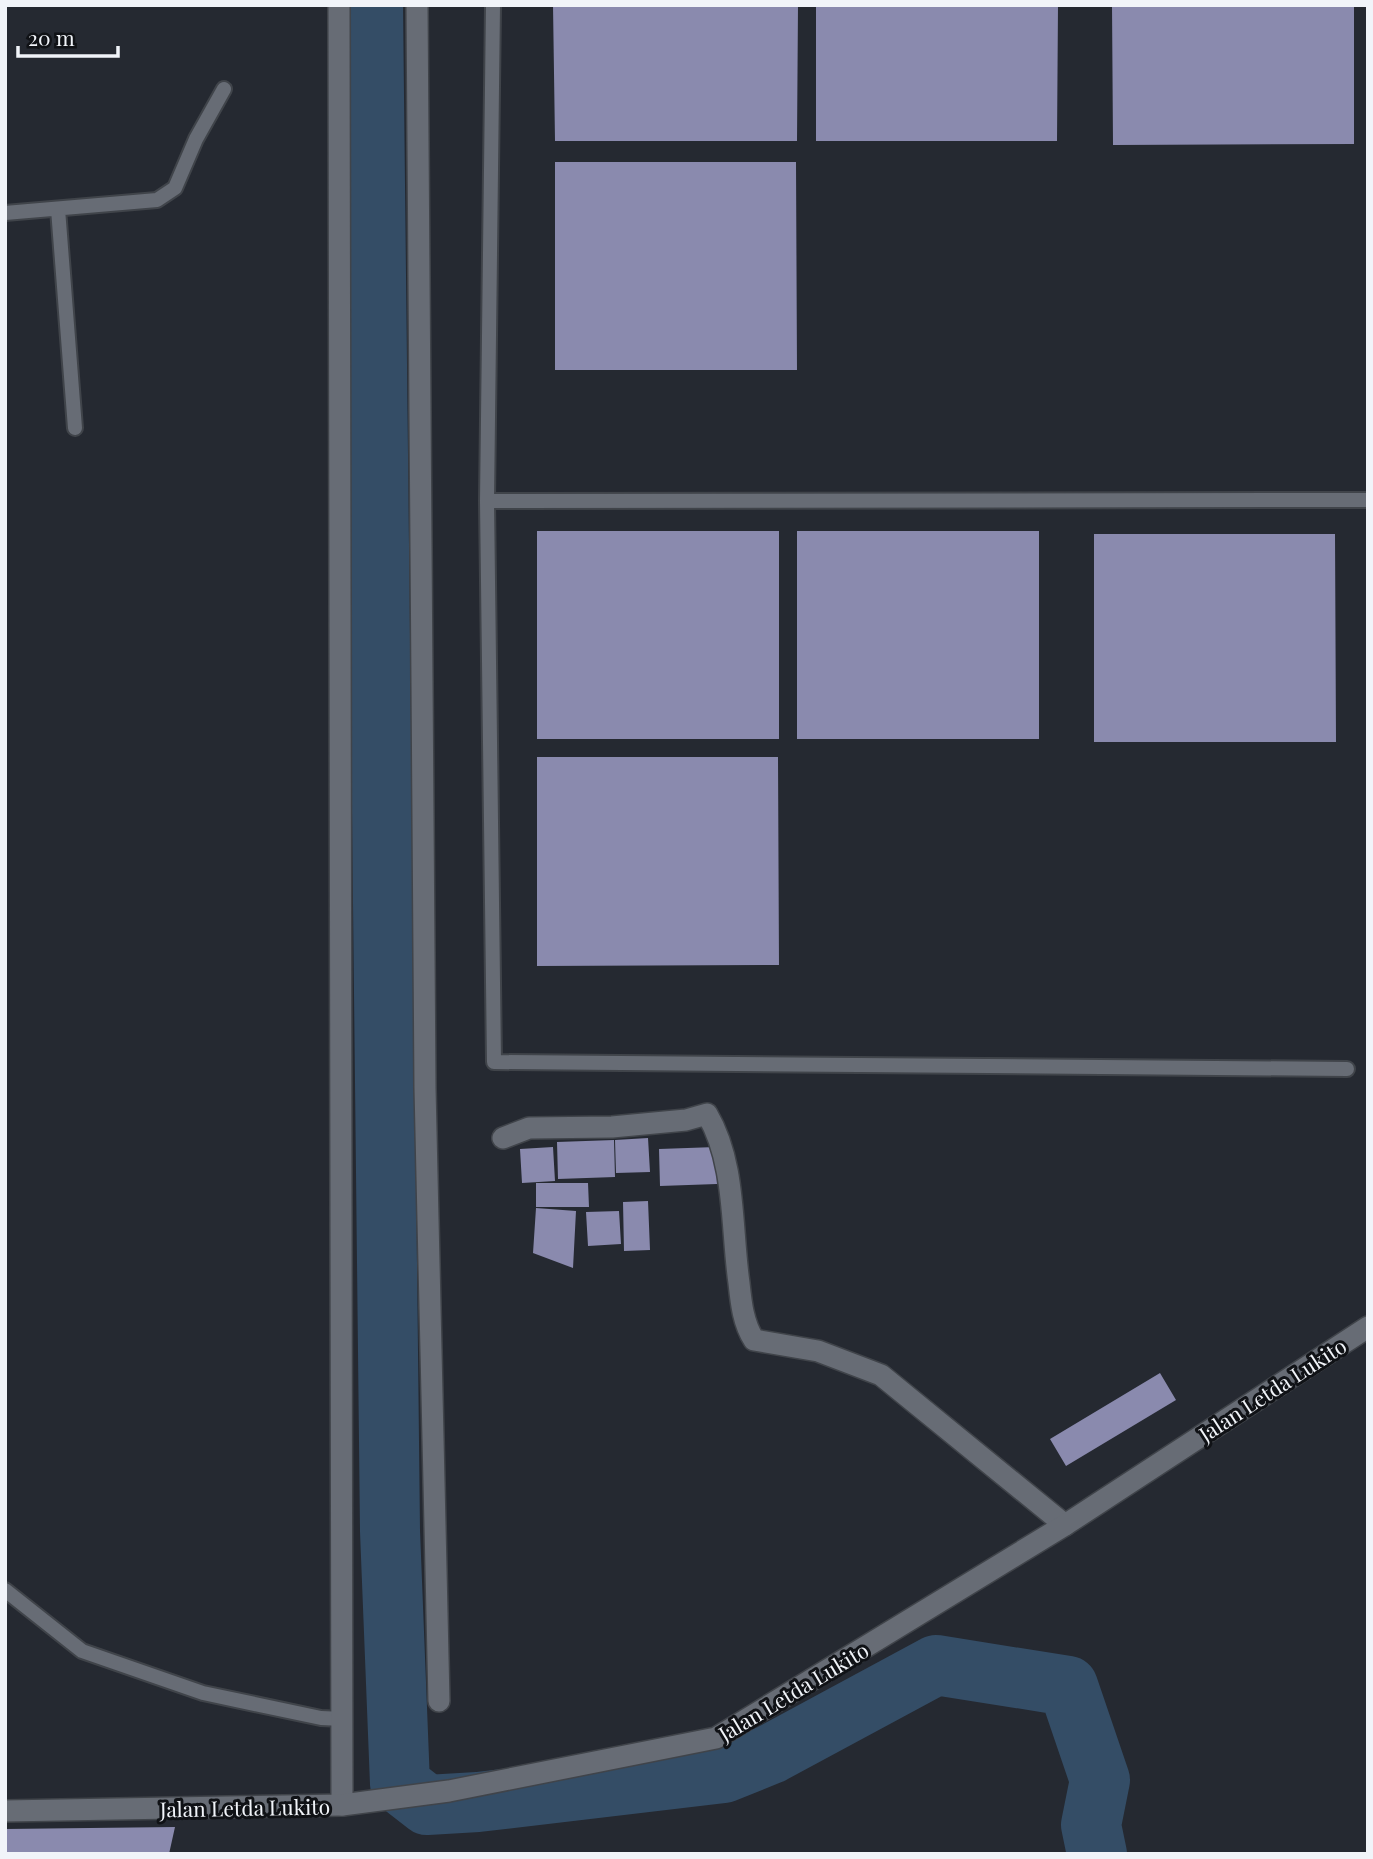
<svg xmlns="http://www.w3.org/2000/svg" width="1373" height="1859" font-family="'Playfair Display',serif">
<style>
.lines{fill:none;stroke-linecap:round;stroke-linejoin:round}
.river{stroke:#344d66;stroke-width:60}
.building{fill:#8a8aae}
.service-casing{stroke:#40444a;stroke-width:18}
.minor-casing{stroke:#40444a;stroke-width:24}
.tertiary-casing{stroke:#40444a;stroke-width:24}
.service{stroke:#676c75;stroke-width:14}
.minor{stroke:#676c75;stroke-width:21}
.tertiary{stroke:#676c75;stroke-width:21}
.labels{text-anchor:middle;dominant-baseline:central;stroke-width:6;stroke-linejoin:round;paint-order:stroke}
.street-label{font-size:21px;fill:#f1f4f9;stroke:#101216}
</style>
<rect width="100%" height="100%" fill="#252931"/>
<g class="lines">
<path class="river" d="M373,5L390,1531L400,1784L427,1805L478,1802L724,1773L771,1754L936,1665L1068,1686L1100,1780L1091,1825L1097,1854"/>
</g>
<path class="building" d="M553,5H798L797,141H555Z
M816,5H1058L1057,141H816Z
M1112,5H1354V144L1113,145Z
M555,162H796L797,370H555Z
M537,531H779V739H537Z
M797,531H1039V739H797Z
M1094,534H1335L1336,742H1094Z
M537,757H778L779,965L537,966Z
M648,1138L650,1172L616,1173L615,1140Z
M614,1140L615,1177L558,1179L557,1142Z
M553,1147L555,1181L522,1183L520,1149Z
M716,1147L717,1184L660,1186L659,1149Z
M536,1183H588L589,1207H536Z
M648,1201L650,1250L624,1251L623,1202Z
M536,1208L576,1211L573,1268L533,1253Z
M619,1211L621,1244L588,1246L586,1212Z
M1160,1373L1176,1400L1066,1466L1050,1439Z
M175,1827L169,1854H5V1829Z"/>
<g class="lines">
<g class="service-casing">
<path id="service" d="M493,5L487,501L494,1062L1347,1069
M58,209L75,428
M5,213L157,200L175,188L196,139L224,89
M487,501L1368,500
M5,1590L82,1651L203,1693L321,1718L343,1719"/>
</g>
<g class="minor-casing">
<path id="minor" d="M339,5L342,1805
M417,5L425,1088L439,1701
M503,1138L529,1128L612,1127L686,1120L707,1114C736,1163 731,1227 739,1283C741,1302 743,1323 754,1340L818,1351L881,1375L1065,1525"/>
</g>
<g class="tertiary-casing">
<path id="tertiary" d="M5,1811L342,1805L449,1791L716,1738L1065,1525L1368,1327"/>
</g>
<use href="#service" class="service"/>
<use href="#minor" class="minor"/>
<use href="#tertiary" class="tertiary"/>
</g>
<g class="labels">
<g class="street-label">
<text transform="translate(1272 1389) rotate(-33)">Jalan Letda Lukito</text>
<text transform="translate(793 1691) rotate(-31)">Jalan Letda Lukito</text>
<text transform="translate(245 1807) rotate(-1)">Jalan Letda Lukito</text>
</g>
</g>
<rect width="1373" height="1859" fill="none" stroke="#f1f4f9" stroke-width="14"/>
<path d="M18 46v10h100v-10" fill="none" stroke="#f1f4f9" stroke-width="3.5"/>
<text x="28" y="46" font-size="21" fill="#f1f4f9" stroke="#101216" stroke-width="5" paint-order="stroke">20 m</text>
</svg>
